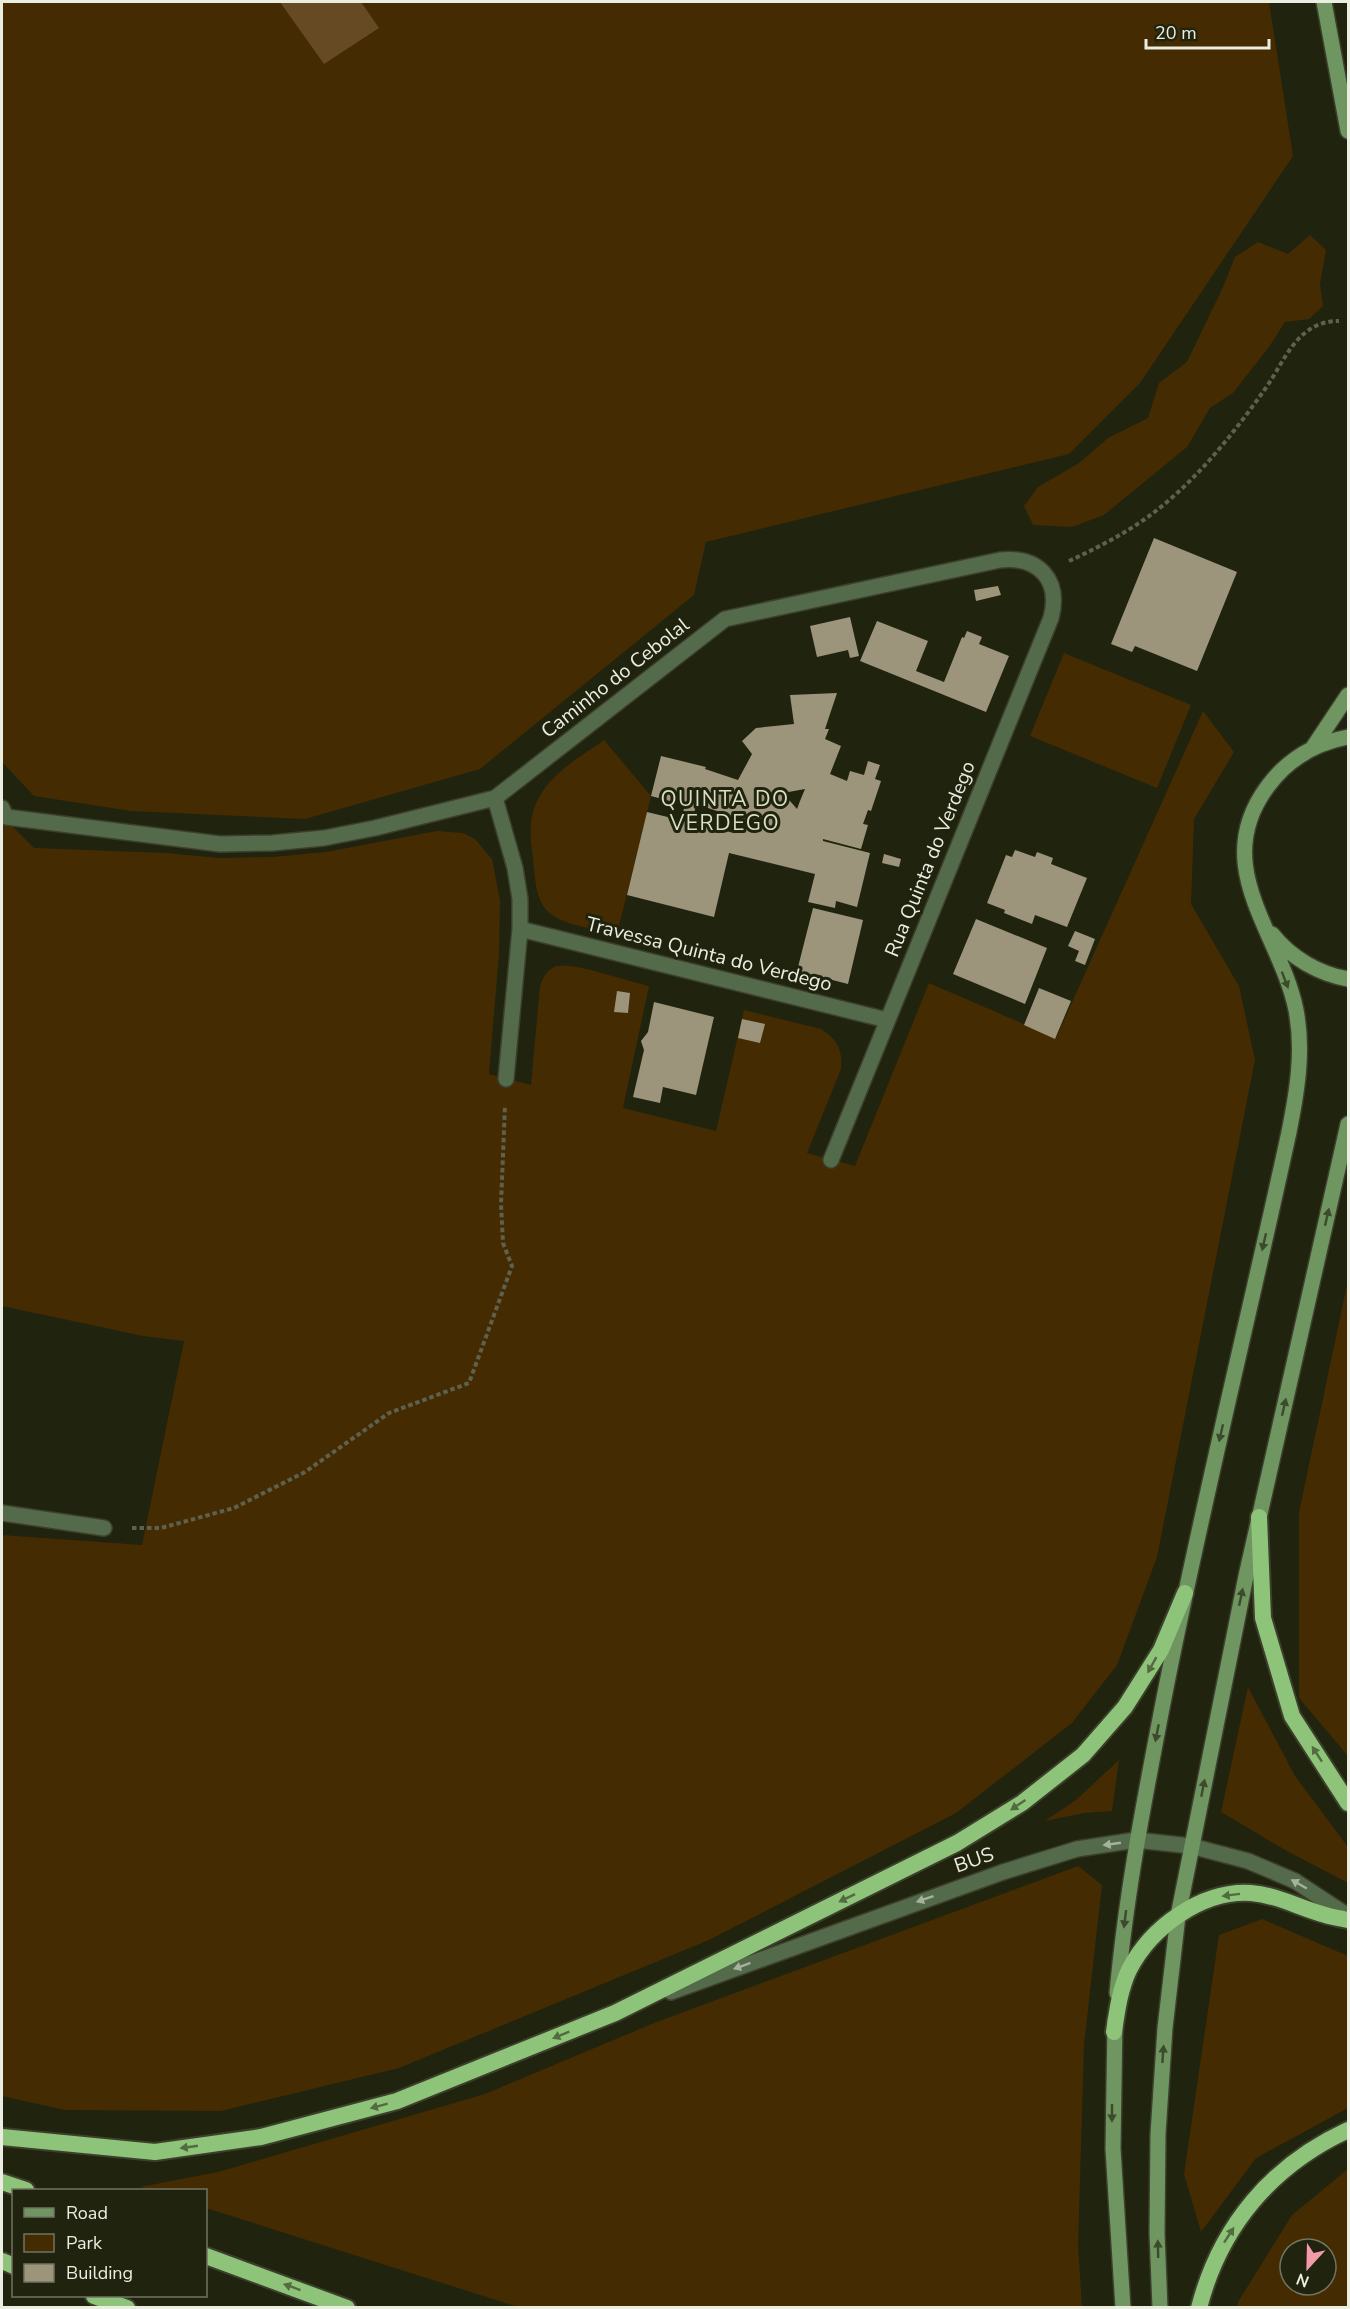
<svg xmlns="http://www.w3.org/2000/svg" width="1350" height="2309" font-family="'Nunito Sans',sans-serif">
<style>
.green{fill:#452b02;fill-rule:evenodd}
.forest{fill:#664a24}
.building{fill:#9c957c;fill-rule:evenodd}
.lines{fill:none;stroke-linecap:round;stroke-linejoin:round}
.service-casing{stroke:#3c3f2b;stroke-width:18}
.minor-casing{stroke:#3c3f2b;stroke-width:18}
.secondary-casing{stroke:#3c3f2b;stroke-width:18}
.trunk-casing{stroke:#3c3f2b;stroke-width:20}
.path{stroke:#5e614e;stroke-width:4;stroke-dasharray:4.5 3;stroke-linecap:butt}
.service{stroke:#536b4b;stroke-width:15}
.minor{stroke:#536b4b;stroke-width:15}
.secondary{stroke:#6f9561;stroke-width:15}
.trunk{stroke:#8ec47a;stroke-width:16}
.oneway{fill:#3c4b2b}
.oneway2{fill:#526b3f}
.oneway3{fill:#a6b29c}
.labels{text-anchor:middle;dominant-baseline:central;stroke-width:6;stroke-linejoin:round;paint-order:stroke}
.street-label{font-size:20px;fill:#eaeddf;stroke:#20230e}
.neighbourhood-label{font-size:21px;letter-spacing:1.5px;fill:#d9dfc3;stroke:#20230e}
</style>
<rect width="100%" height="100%" fill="#20230e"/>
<path class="green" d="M2,2H1269L1293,156L1140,383L1069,454L706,542L694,595L480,769L305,819L131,811L34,796L2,762Z
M1310,235L1326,250L1320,284L1323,306L1309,319L1285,322L1269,347L1233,393L1210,408L1187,447L1104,515L1072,527L1033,525L1024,506L1038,487L1079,463L1108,438L1148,418L1159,383L1187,362L1223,287L1235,257L1258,242L1288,254Z
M1064,653L1191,705L1157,788L1030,736Z
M1203,711L1234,752L1194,819L1191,904L1239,986L1255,1060L1157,1557L1117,1665L1072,1723L956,1813L709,1940L399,2068L221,2111L65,2110L2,2096V1535L142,1545L184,1341L143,1336L2,1306V816L34,848L167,853L219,858L273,857L326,852L437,831L463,833L475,839L492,859L500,900L499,954L489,1074L531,1085L540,986C543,977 547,969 557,966C574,962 630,982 649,986L623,1108L716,1131L744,1010L821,1029C837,1039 843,1050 841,1069L807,1153L855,1166L929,983L1056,1038Z
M604,740L651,796L617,934C598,929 573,927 555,917C537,906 536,887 534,869C533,854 529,837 531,823C536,781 573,762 604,740Z
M1348,1280V1756L1299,1698V1512Z
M1248,1687L1295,1776L1348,1847V1883L1287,1851L1221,1812Z
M1119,1760L1112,1811L1084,1813L1045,1821L1076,1800Z
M1078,1866L1102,1885L1084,2045L1078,2246L1082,2307H518L206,2208V2190H152L140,2187L218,2172L485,2094L654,2023Z
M1262,1919L1348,1956V2108L1256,2158L1201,2232L1184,2174L1219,1935Z
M1348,2169V2307H1237L1238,2302L1292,2215ZM1290,2249H1326V2285H1290Z"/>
<path class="forest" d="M280,2H361L379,28L324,64Z"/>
<path class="building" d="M1154,538L1237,572L1197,671L1135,646L1132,652L1111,644Z
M998,586L1001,595L976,601L974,590Z
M850,617L859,656L850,658L848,650L817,657L810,626Z
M877,621L928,641L916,671L944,682L962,637L964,638L967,631L982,637L979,644L1009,656L986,712L860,661Z
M837,693L825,729H829L825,739L841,746L830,774L847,781L850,771L864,775L868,761L880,765L875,779L881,781L871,811L868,810L863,824L868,825L861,849L823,839V841L870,853L857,907L836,901L835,908L808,902L815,874L729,853L714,917L627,895L647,812L734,833L738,818L696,804L693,819L682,816L685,805L651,796L661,756L706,767L705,769L738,780L752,754L742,741L756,728L794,724L790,695ZM805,789L800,801L797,809L783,793Z
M1015,850L1035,857L1037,852L1053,858L1051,864L1087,878L1067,927L1035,915L1032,924L1004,913L1005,910L987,903L1006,855L1012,857Z
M884,854L901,859L899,867L882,863Z
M813,908L863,920L848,984L797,971Z
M976,919L1047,948L1025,1004L953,974Z
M1075,931L1095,939L1085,965L1075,961L1079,951L1068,946Z
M1039,988L1071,1001L1055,1039L1024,1025Z
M617,991L630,993L628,1013L614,1012Z
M654,1002L714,1017L696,1095L663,1087L660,1103L633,1097L644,1050L641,1041L648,1032Z
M742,1019L765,1024L760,1043L738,1038Z"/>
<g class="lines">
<g class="service-casing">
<path id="service" d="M671,1992L1003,1872L1077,1849L1136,1840L1191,1846L1248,1861L1295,1881L1348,1916"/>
</g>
<g class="minor-casing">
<path id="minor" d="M495,798L515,868L520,899V929L506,1079
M2,808L6,817L220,844L272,843L324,838L375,828L495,798L725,619L1000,560C1039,556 1061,580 1051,618L831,1160
M520,929L887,1020
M2,1513L104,1528"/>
</g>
<g class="secondary-casing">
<path id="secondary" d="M1324,2L1348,131
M1312,749L1348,695
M1272,934C1291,958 1319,974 1348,979
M1117,1993C1126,1893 1145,1796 1164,1698C1201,1509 1248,1321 1289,1132C1297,1092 1304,1051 1296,1010C1280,932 1208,866 1268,786C1288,759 1316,743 1348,737
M1115,2020L1113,2149L1123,2308
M1160,2308L1157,2233L1158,2134L1165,2028L1178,1916L1246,1576L1348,1124"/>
</g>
<g class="trunk-casing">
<path id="trunk" d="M1259,1517L1263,1618L1292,1716L1348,1803
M1114,2032C1117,2011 1120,1989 1129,1970C1151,1927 1202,1890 1251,1893C1276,1895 1298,1907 1322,1914C1330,1917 1340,1918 1348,1920
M2,2137L155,2152L261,2137L397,2101L615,2013L957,1843L1022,1803L1083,1755L1125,1707L1161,1650L1185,1593
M2,2182L26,2190
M206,2256L347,2308
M2,2261L14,2266
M94,2296L127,2308
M1199,2308C1220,2226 1272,2165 1348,2130"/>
</g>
<path class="path" d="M1069,561C1095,549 1122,535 1145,519C1192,486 1230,438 1263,392C1285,362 1296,321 1339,321
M132,1528H161L234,1508L305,1472L389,1413L469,1383L512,1266L503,1243L501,1204L505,1105"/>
<use href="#service" class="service"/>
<use href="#minor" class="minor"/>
<use href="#secondary" class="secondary"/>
<use href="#trunk" class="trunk"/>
</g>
<defs><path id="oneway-solid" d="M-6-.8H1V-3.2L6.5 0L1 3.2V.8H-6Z" transform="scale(1.5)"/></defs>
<g class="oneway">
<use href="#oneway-solid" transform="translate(1285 980) rotate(69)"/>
<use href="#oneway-solid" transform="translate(1327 1217) rotate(-77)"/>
<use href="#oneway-solid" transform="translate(1264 1242) rotate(103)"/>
<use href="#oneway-solid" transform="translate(1284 1407) rotate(-77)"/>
<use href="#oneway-solid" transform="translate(1221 1433) rotate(103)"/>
<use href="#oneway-solid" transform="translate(1241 1597) rotate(-78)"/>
<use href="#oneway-solid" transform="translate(1157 1733) rotate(101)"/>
<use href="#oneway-solid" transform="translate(1203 1788) rotate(-79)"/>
<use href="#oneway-solid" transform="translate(1125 1919) rotate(97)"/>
<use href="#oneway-solid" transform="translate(1163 2054) rotate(-86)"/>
<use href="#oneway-solid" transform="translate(1112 2113) rotate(90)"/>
<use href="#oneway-solid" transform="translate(1158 2249) rotate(-91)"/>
</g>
<g class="oneway2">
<use href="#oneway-solid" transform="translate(1152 1665) rotate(119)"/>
<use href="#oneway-solid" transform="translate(1317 1754) rotate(-123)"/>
<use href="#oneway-solid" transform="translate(1018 1805) rotate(146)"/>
<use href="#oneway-solid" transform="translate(1231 1895) rotate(173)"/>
<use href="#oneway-solid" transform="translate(847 1898) rotate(154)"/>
<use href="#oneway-solid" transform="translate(561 2035) rotate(158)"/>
<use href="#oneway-solid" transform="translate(379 2106) rotate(165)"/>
<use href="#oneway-solid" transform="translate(189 2147) rotate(172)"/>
<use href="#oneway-solid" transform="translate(1229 2235) rotate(-57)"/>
<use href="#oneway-solid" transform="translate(292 2287) rotate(-160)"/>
</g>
<g class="oneway3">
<use href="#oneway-solid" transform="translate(1112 1844) rotate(172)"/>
<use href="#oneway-solid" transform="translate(1299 1884) rotate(-150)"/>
<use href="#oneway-solid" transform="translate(925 1899) rotate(161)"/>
<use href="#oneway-solid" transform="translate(742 1966) rotate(160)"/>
</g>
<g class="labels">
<g class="street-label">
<text transform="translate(615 678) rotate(-38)">Caminho do Cebolal</text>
<text transform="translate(930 859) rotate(-68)">Rua Quinta do Verdego</text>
<text transform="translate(709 954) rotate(14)">Travessa Quinta do Verdego</text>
<text transform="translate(974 1860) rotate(-19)">BUS</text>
</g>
<g class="neighbourhood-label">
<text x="725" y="799">QUINTA DO<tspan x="725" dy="24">VERDEGO</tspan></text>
</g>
</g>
<rect width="1350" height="2309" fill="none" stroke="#eaeddf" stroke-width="6"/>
<rect x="12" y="2189" width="195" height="108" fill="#20230e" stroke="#717462" stroke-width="1.5"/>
<rect x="24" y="2208" width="30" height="9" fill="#6f9561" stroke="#717462" stroke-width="1.5"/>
<text x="66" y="2219" font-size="18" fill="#eaeddf">Road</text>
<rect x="24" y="2234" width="30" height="18" fill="#452b02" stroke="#717462" stroke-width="1.5"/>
<text x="66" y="2249" font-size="18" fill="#eaeddf">Park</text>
<rect x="24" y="2264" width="30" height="18" fill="#9c957c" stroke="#717462" stroke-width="1.5"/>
<text x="66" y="2279" font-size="18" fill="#eaeddf">Building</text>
<g transform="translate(1308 2267) rotate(202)"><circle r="28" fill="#20230e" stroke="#717462" stroke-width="1.5"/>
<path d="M0-4.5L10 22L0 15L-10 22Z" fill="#f39aab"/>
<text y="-9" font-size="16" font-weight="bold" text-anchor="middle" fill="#eaeddf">N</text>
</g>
<path d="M1146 39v9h123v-9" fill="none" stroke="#eaeddf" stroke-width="3"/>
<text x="1155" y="39" font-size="18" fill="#eaeddf" stroke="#20230e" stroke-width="4.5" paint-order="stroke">20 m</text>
</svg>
